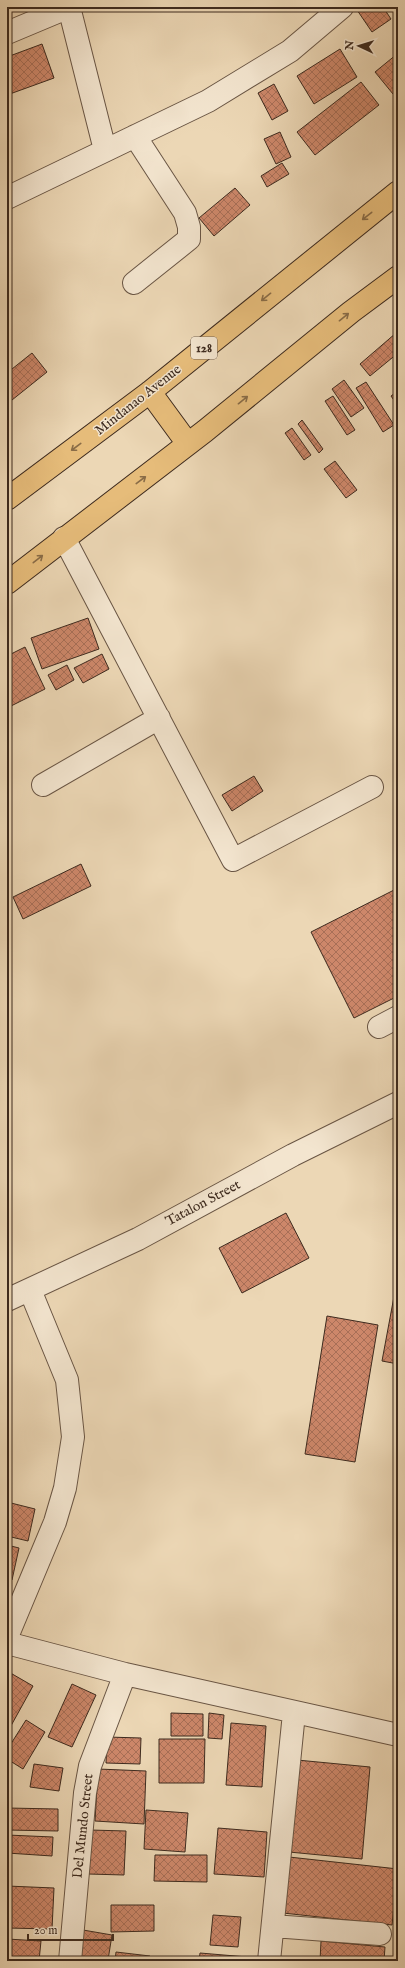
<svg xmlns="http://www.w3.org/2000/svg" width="405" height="1968" font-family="'IM FELL English',serif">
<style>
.building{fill:url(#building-cross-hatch);stroke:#3d2a1e}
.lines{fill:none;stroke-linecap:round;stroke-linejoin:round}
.minor-casing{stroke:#695544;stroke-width:24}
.major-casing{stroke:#3d2a1e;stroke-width:24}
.minor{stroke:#f3e5cf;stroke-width:22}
.major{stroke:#e6bc7a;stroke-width:22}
.oneway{stroke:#896c47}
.labels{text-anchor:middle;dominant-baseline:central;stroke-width:3;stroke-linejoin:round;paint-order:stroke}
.shield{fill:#f3e5cf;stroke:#746253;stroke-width:1}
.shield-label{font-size:13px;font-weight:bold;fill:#3d2a1e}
.street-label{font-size:14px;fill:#3d2a1e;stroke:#f3e5cf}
</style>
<defs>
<pattern id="building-cross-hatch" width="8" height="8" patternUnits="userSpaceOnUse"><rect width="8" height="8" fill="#cd876a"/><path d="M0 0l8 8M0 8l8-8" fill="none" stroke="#a86f57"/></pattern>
</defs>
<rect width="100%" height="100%" fill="#ecd7b5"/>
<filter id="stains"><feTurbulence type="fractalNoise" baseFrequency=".005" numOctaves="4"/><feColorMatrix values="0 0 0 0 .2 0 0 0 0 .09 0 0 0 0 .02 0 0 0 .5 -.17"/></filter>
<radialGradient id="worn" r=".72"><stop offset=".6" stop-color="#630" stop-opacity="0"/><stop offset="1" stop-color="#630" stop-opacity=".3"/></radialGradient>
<path class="building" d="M355,7H383L391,19L372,32Z
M42,44L54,78L7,95V57Z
M340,49L357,77L314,104L297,76Z
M397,54L398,90L393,94L375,72Z
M361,82L379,105L315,155L297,132Z
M274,84L288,111L272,120L258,93Z
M280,132L291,157L276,164L264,139Z
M282,163L289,174L267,187L261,176Z
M235,188L250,205L214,236L199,218Z
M396,333L398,335V353L370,376L360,364Z
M32,353L47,372L7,404V373Z
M344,380L364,408L351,417L332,389Z
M366,382L394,425L383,432L356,388Z
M398,391V406L391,396Z
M333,396L355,430L347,435L325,401Z
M302,420L323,449L319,453L298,424Z
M292,428L311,455L304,460L285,433Z
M335,461L357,490L346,498L324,469Z
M88,618L99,649L42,669L31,638Z
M25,647L45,689L7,708V656Z
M102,654L109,669L83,683L74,668Z
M67,665L74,680L56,690L48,675Z
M254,776L263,791L232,811L222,795Z
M81,864L91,886L23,919L13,897Z
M398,888V996L354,1018L311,932Z
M286,1213L309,1258L242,1293L219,1248Z
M398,1275V1364L382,1361Z
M327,1316L378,1325L355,1462L305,1454Z
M7,1502L35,1509L28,1541L7,1536Z
M7,1545L19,1548L12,1580L7,1579Z
M7,1671L33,1686L7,1733Z
M72,1684L96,1695L72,1747L48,1737Z
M171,1713L203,1714V1736H171Z
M209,1713L224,1715L222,1739L208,1738Z
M26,1720L45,1732L23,1769L7,1759V1750Z
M231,1723L266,1726L262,1787L226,1785Z
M107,1737L141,1738L140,1764L106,1763Z
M159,1739H205L204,1783H159Z
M297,1760L370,1767L362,1859L289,1852Z
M34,1764L63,1768L59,1791L30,1787Z
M98,1769L146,1771L144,1824L95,1821Z
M7,1808L58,1809V1831L7,1830Z
M146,1810L188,1813L185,1852L144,1849Z
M218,1828L267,1832L264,1877L214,1874Z
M90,1830L126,1831L124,1875L88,1874Z
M7,1835L53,1837L52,1856L7,1853Z
M155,1855H207V1882L154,1881Z
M289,1857L398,1869L392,1925L283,1913Z
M7,1886L54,1888L52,1929L7,1928Z
M111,1905H154V1931L111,1932Z
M213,1915L241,1917L238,1947L210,1945Z
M83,1930L112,1935L108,1960L79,1956Z
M7,1939L41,1941L39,1961H7Z
M321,1941L385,1947L384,1961H320Z
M116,1952L150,1956V1961H115Z
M200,1953L259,1958V1961H199Z"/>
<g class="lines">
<g class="minor-casing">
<path id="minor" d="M69,7L105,150
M7,33L69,7
M7,198L208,101L290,51L342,7
M134,283L189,239V227L185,213L135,136
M64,538L233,860L372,787
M43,785L159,718
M379,1027L398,1017
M7,1300L138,1239L293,1155L398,1103
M7,1637L55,1522L65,1488L73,1437L67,1380L30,1290
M7,1643L125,1674L398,1735
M273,1926L380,1934
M70,1961L85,1793L90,1766L125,1674
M269,1961L294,1713"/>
</g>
<g class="major-casing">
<path id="major" d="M150,392L188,444
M7,499L150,392L398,192
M7,583L205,431L351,312L398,277"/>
</g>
<use href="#minor" class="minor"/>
<use href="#major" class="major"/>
</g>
<defs><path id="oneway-shaft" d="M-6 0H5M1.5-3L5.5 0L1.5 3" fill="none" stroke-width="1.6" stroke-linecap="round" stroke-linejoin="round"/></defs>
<g class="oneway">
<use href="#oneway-shaft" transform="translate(367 216) rotate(142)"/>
<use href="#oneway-shaft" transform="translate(266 297) rotate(141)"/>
<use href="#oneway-shaft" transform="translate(344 317) rotate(-39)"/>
<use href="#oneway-shaft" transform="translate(243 400) rotate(-39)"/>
<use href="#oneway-shaft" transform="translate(76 447) rotate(143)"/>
<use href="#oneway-shaft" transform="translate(141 480) rotate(-37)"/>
<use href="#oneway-shaft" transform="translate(38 559) rotate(-38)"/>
</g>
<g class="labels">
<rect class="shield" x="191" y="337" width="26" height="22" rx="3"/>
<g class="shield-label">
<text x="204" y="348">128</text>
</g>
<g class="street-label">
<text transform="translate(138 400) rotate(-38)">Mindanao Avenue</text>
<text transform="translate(203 1203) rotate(-28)">Tatalon Street</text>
<text transform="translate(83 1826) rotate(-84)">Del Mundo Street</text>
</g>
</g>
<rect width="405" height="1968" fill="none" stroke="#ecd7b5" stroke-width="24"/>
<rect x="8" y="8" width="389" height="1952" fill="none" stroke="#3d2a1e" stroke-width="2"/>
<rect x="12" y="12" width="381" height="1944" fill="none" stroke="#3d2a1e"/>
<g transform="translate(359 46) rotate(274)" stroke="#f3e5cf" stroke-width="3" paint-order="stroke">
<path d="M0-3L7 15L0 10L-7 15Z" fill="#3d2a1e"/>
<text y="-6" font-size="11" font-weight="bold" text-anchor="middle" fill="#3d2a1e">N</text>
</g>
<path d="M28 1934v6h85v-6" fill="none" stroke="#3d2a1e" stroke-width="2"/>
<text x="34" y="1934" font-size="12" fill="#3d2a1e" stroke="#f3e5cf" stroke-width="3" paint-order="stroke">20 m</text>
<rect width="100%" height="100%" filter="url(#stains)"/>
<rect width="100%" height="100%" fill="url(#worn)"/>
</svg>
